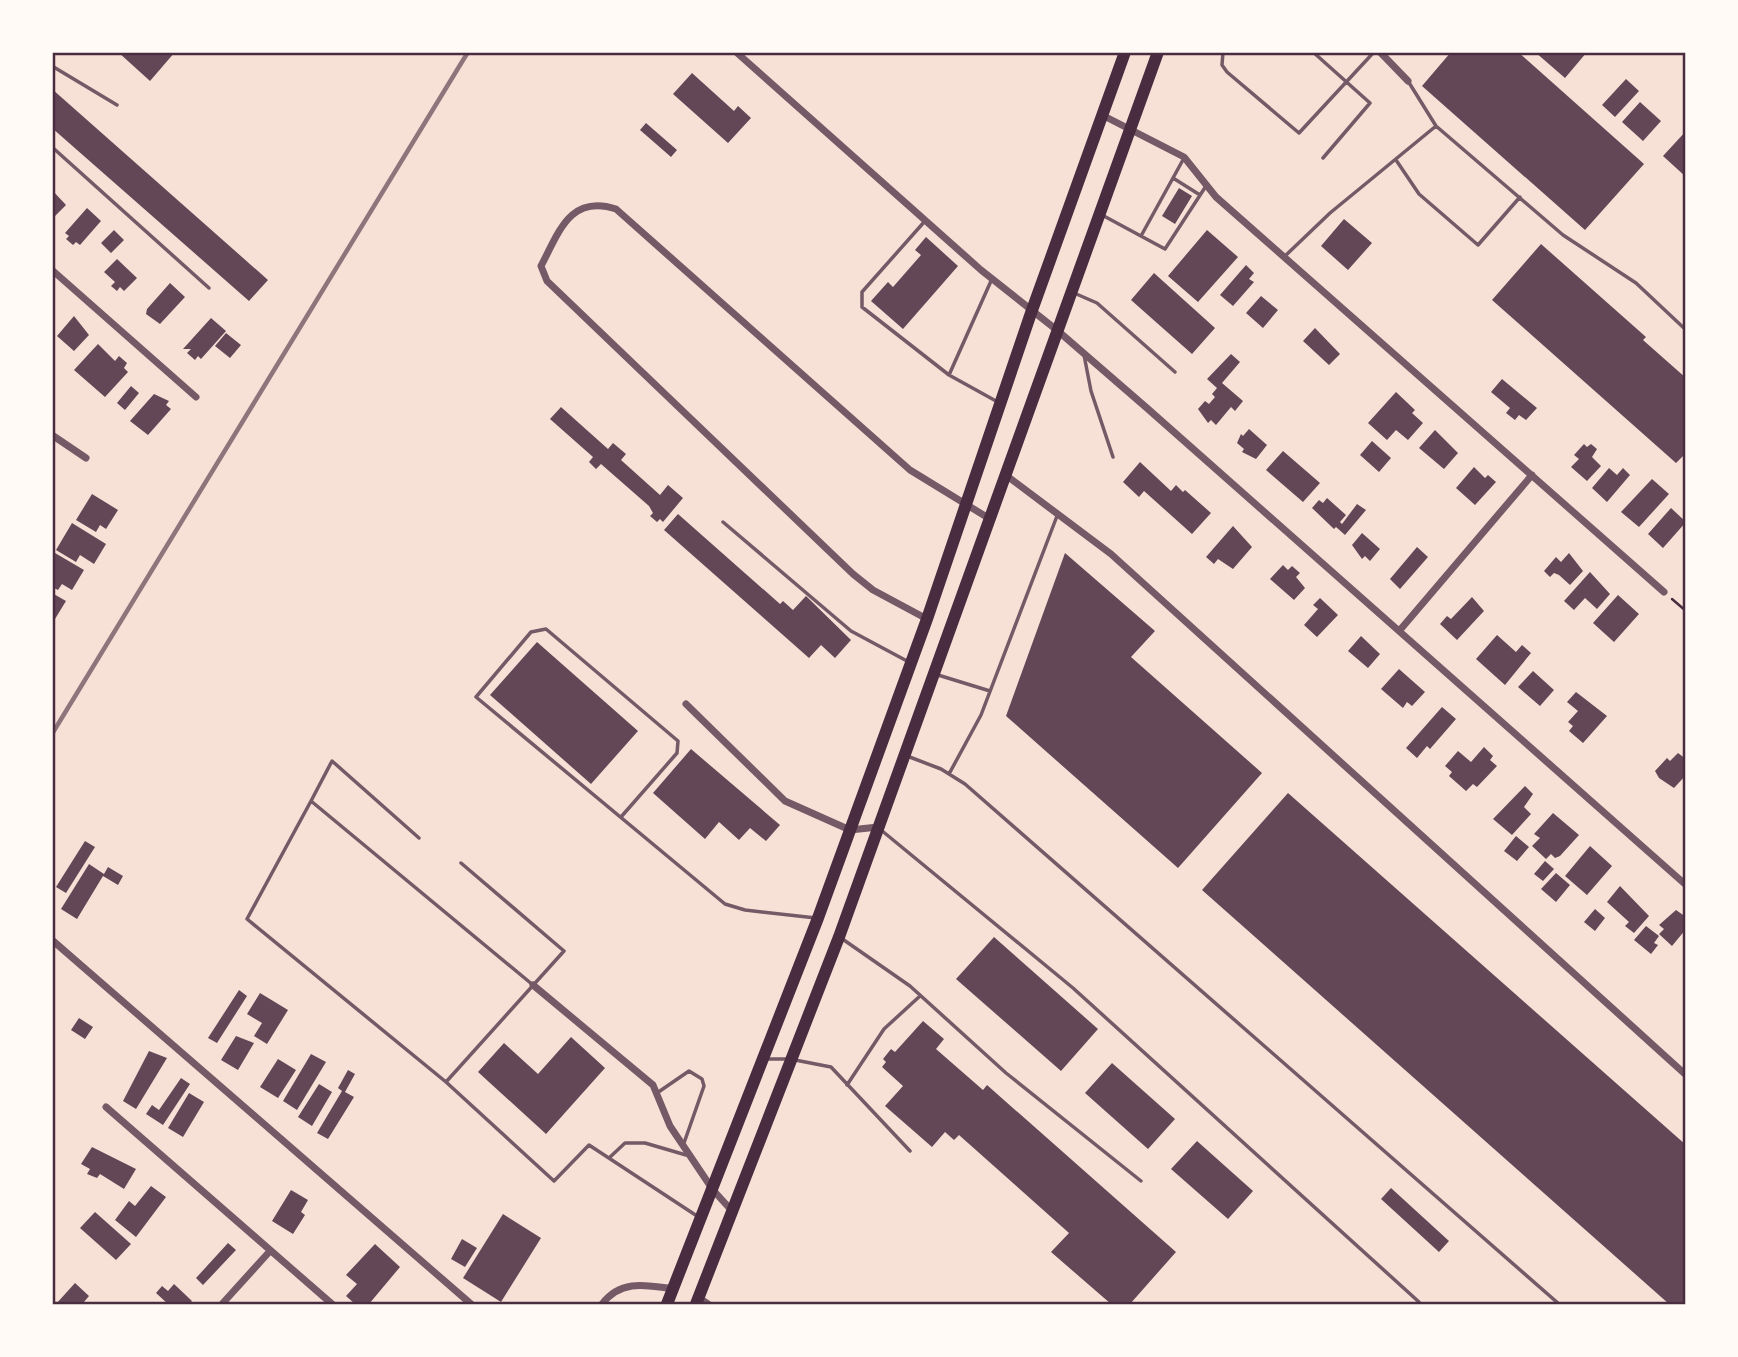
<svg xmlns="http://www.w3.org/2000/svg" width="1738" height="1357" font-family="Figtree,sans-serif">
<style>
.building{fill:#644757}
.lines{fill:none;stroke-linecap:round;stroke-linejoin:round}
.path{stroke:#4a2c40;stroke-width:2.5}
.service{stroke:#755966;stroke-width:3.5}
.minor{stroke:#755966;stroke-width:7}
.trunk{stroke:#4a2c40;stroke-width:12}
.rail{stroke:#8f747c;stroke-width:4.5}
.neatline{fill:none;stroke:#4a2c40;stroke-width:2.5}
</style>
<rect width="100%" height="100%" fill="#f7e1d7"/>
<path class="building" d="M118,52H175L150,81Z
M1451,52H1518L1644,164L1585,230L1422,86Z
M1535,52H1587L1565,78Z
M692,73L734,111L738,106L751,118L728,143L673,94Z
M1626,79L1639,91L1615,117L1602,105Z
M52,89L268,280L249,301L52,128Z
M1640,102L1661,121L1643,141L1622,122Z
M646,123L677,150L671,157L640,130Z
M1686,131V177L1663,156Z
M1179,188L1192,196L1175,224L1162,216Z
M52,190L66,205L55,216L52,214Z
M87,208L101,221L80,245L76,242L73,245L66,239L69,236L65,233Z
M1344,219L1372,243L1348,270L1321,246Z
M114,230L124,240L111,253L101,243Z
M1207,230L1238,257L1198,302L1168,276Z
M926,237L958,266L903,329L871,301L888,282L893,287L921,255L915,250Z
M1541,244L1646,337L1643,340L1686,378V453L1676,463L1492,300Z
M117,259L137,278L124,291L120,287L117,291L111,286L115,282L104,272Z
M1246,265L1254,273L1249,279L1254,282L1233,306L1220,295Z
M1154,273L1215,328L1192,354L1131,300Z
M170,283L185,297L160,324L146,314L147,309Z
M1261,296L1278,310L1263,328L1246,313Z
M74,316L89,335L74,351L57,336Z
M211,318L226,331L201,359L198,356L195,360L187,353L191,349H183Z
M1315,328L1340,354L1329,365L1303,341Z
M226,333L241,345L230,358L215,346Z
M98,344L115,361L119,356L127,363L124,368L128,372L105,397L74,370Z
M1231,354L1240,362L1222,383L1243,401L1235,411L1231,407L1216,425L1211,420L1208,423L1198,409L1205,401L1209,404L1215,397L1212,394L1217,388L1207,379Z
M1502,379L1537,408L1526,420L1519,415L1515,420L1506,413L1510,408L1491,392Z
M131,386L139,393L125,410L117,403Z
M1396,392L1415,410L1412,413L1423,423L1408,440L1396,430L1387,440L1368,423Z
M154,394L169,401L166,405L171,409L148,435L130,421Z
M561,407L608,449L613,443L626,454L621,460L660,495L668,485L683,498L663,522L660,519L657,522L650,516L653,513L649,506L601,464L596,469L589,462L593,457L550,419Z
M1249,429L1267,445L1256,459L1242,452L1244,449L1237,443L1241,434L1243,436Z
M1435,430L1458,453L1444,469L1419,448Z
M1372,441L1391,458L1379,472L1360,455Z
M1584,444L1587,447L1591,444L1597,449L1592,457L1601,466L1587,481L1571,467L1579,459L1574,455Z
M1283,451L1320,483L1303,502L1266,470Z
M1140,462L1171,491L1176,485L1183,492L1185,490L1211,513L1192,534L1144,491L1139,497L1123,482Z
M1474,467L1485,478L1488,475L1496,482L1475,505L1456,488Z
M1609,468L1617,475L1623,468L1630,475L1607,502L1592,488Z
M1652,479L1669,494L1639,527L1621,512Z
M92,494L118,510L106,529L100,525L96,532L76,520Z
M1327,498L1346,515L1340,522L1342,524L1357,504L1366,510L1345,535L1336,527L1334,529L1312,508L1319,500L1323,503Z
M1671,508L1686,522L1663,548L1648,534Z
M678,514L780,604L783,601L793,610L806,596L851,640L835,658L821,645L809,658L664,530Z
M72,523L106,544L94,564L80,555L76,562L56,550Z
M1233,526L1252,547L1233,569L1218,559L1214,564L1206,557Z
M1362,533L1380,549L1370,561L1365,556L1362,559L1352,545Z
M1417,547L1428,557L1400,589L1390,579Z
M55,553L84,570L72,590L62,584L58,590L52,587V558Z
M1065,553L1155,631L1131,657L1262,773L1178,868L1006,716Z
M1569,553L1583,571L1570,585L1559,575L1554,573L1550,577L1544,571L1556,557L1561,562Z
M1283,565L1288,570L1292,566L1300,573L1296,577L1305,588L1294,600L1270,579Z
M1590,572L1610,594L1597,609L1585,598L1574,610L1564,601Z
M52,593L66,601L55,619L52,618Z
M1618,595L1639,614L1614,642L1593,623Z
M1472,597L1484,611L1457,640L1440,624L1447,616L1451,619Z
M1320,598L1338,615L1317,637L1304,625L1318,609L1313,605Z
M1497,635L1516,652L1522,645L1531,653L1505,685L1476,659Z
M1361,636L1380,654L1368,668L1348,651Z
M537,642L638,731L591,784L490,695Z
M1399,669L1425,692L1412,706L1407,702L1403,708L1381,689Z
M1533,671L1554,690L1540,706L1518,687Z
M1576,692L1607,716L1583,743L1569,731L1573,726L1568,722L1578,711L1567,702Z
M1442,707L1456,719L1430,749L1427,746L1417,758L1406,748Z
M1484,747L1493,756L1490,760L1497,766L1477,787L1473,784L1466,791L1449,776L1452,772L1445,766L1458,751L1471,762Z
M691,749L780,825L766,841L750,828L739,840L719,822L705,839L653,793Z
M1678,753L1686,759L1683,772L1686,775L1674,788L1659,778L1655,771L1667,758L1670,761Z
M1525,786L1533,794L1524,807L1531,814L1512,835L1493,819Z
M1288,793L1686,1145V1304H1669L1202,890Z
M1553,813L1579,835L1560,856L1555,858L1551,854L1546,859L1532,846L1540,838L1534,834Z
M1516,836L1529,847L1517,861L1504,851Z
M85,841L95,847L66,893L56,887Z
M1590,846L1612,866L1587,895L1565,876Z
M1545,861L1554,869L1543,881L1534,874Z
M89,864L104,874L108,867L123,876L118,885L103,876L77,919L61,909Z
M1556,873L1570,885L1556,902L1541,889Z
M1620,886L1649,916L1634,933L1625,926L1629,922L1607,902Z
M1595,909L1605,918L1595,931L1584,922Z
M1676,910L1686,917V929L1672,946L1659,934L1664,929L1659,925Z
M1646,926L1659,936L1654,943L1658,945L1651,954L1634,940Z
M994,937L1098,1029L1061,1071L956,979Z
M239,990L247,996L217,1043L208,1038Z
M260,993L288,1010L267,1044L254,1036L262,1023L247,1014Z
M79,1018L93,1027L85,1039L71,1030Z
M923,1021L944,1039L936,1049L983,1090L987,1085L1176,1252L1130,1304H1111L1051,1252L1069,1233L959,1135L954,1140L945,1132L932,1147L885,1106L903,1086L882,1067L886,1062L883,1059L891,1049L895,1052Z
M236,1036L254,1043L238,1070L221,1060Z
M571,1037L605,1068L546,1134L478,1072L504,1043L538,1074Z
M149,1051L167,1058L136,1109L123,1101Z
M311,1054L326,1062L297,1110L283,1101Z
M278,1059L296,1070L278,1098L260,1087Z
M1112,1063L1175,1119L1148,1149L1085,1093Z
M348,1070L355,1074L345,1092L354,1097L328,1139L317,1133L342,1091L338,1088Z
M181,1078L190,1084L163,1125L146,1114L152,1105L159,1110Z
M319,1084L332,1092L312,1126L298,1117Z
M189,1093L204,1102L183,1137L168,1128Z
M1197,1141L1253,1191L1228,1219L1171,1169Z
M92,1147L136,1169L124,1189L100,1174L97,1178L87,1174L90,1169L81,1164Z
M151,1186L166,1197L136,1237L115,1220L129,1201L135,1206Z
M1391,1188L1449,1241L1439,1252L1381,1199Z
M291,1190L308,1200L301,1212L305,1215L293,1234L272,1221Z
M95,1212L131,1244L116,1260L80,1228Z
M503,1214L541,1238L501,1302L463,1278Z
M462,1239L477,1248L465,1267L451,1259Z
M228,1243L236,1250L203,1285L196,1278Z
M375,1244L400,1267L369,1304H355L346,1296L357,1284L346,1275Z
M75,1283L89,1296L84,1302L87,1304H56Z
M174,1284L192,1301L189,1304H168L156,1293L162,1286L168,1291Z"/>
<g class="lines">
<path class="path" d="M1672,599L1686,611"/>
<path class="service" d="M1223,52L1222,65L1227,72L1299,133L1374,52
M1313,52L1370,103L1323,158
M52,66L117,105
M1408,81L1436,126L1563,235L1636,283L1686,330
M52,147L209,288
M1396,160L1419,194L1478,245L1520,197
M1173,178L1200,195
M1102,215L1165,249L1206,186
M925,221L862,292V307L949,375L996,401
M1141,236L1184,158
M1285,256L1330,213L1436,126
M1074,293L1097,303L1175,372
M1084,355L1091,391L1113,457
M949,375L991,281
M723,522L851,631L907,661
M938,675L990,691
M907,756L941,769L965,784L1559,1304
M949,774L981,715L1057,516
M311,801L332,761L419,838
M621,817L677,753L678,741L546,629L531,632L476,697L725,904L745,910L816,918
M881,830L1073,988L1419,1302
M841,938L910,986L1006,1073L1141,1181
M533,985L311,801L247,919L446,1082L554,1181L589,1145L697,1216
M767,1059H788
M795,1060L831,1067L910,1151
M446,1082L564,951L461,863
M847,1085L884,1029L920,996
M657,1093L689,1071L702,1079L704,1086L684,1143
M609,1158L625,1143H645L686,1155"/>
<path class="minor" d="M736,52L981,270L1058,331L1148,409L1686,885
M1380,52L1408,81
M1102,115L1184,157L1216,197L1664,592
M52,270L196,397
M52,435L86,458
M1007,476L1111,554L1686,1075
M927,619L873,590L853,574L547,281L541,266C559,232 570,194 616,209L910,470L990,519
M1400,630L1532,475
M686,704L785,801L850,830L878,827
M52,940L471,1304
M533,985L653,1085L670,1126L713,1190L733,1212
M106,1107L332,1304
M699,1298L708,1304
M222,1304L270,1251
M602,1304C621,1279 646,1285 674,1289"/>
<path class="trunk" d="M667,1304L818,918L927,619L1031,313L1125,52
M696,1304L839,937L1158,52"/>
<path class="rail" d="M52,734L468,52"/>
</g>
<rect width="1738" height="1357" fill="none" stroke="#fffaf5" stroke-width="108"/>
<rect x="54" y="54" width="1630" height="1249" class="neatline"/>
</svg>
